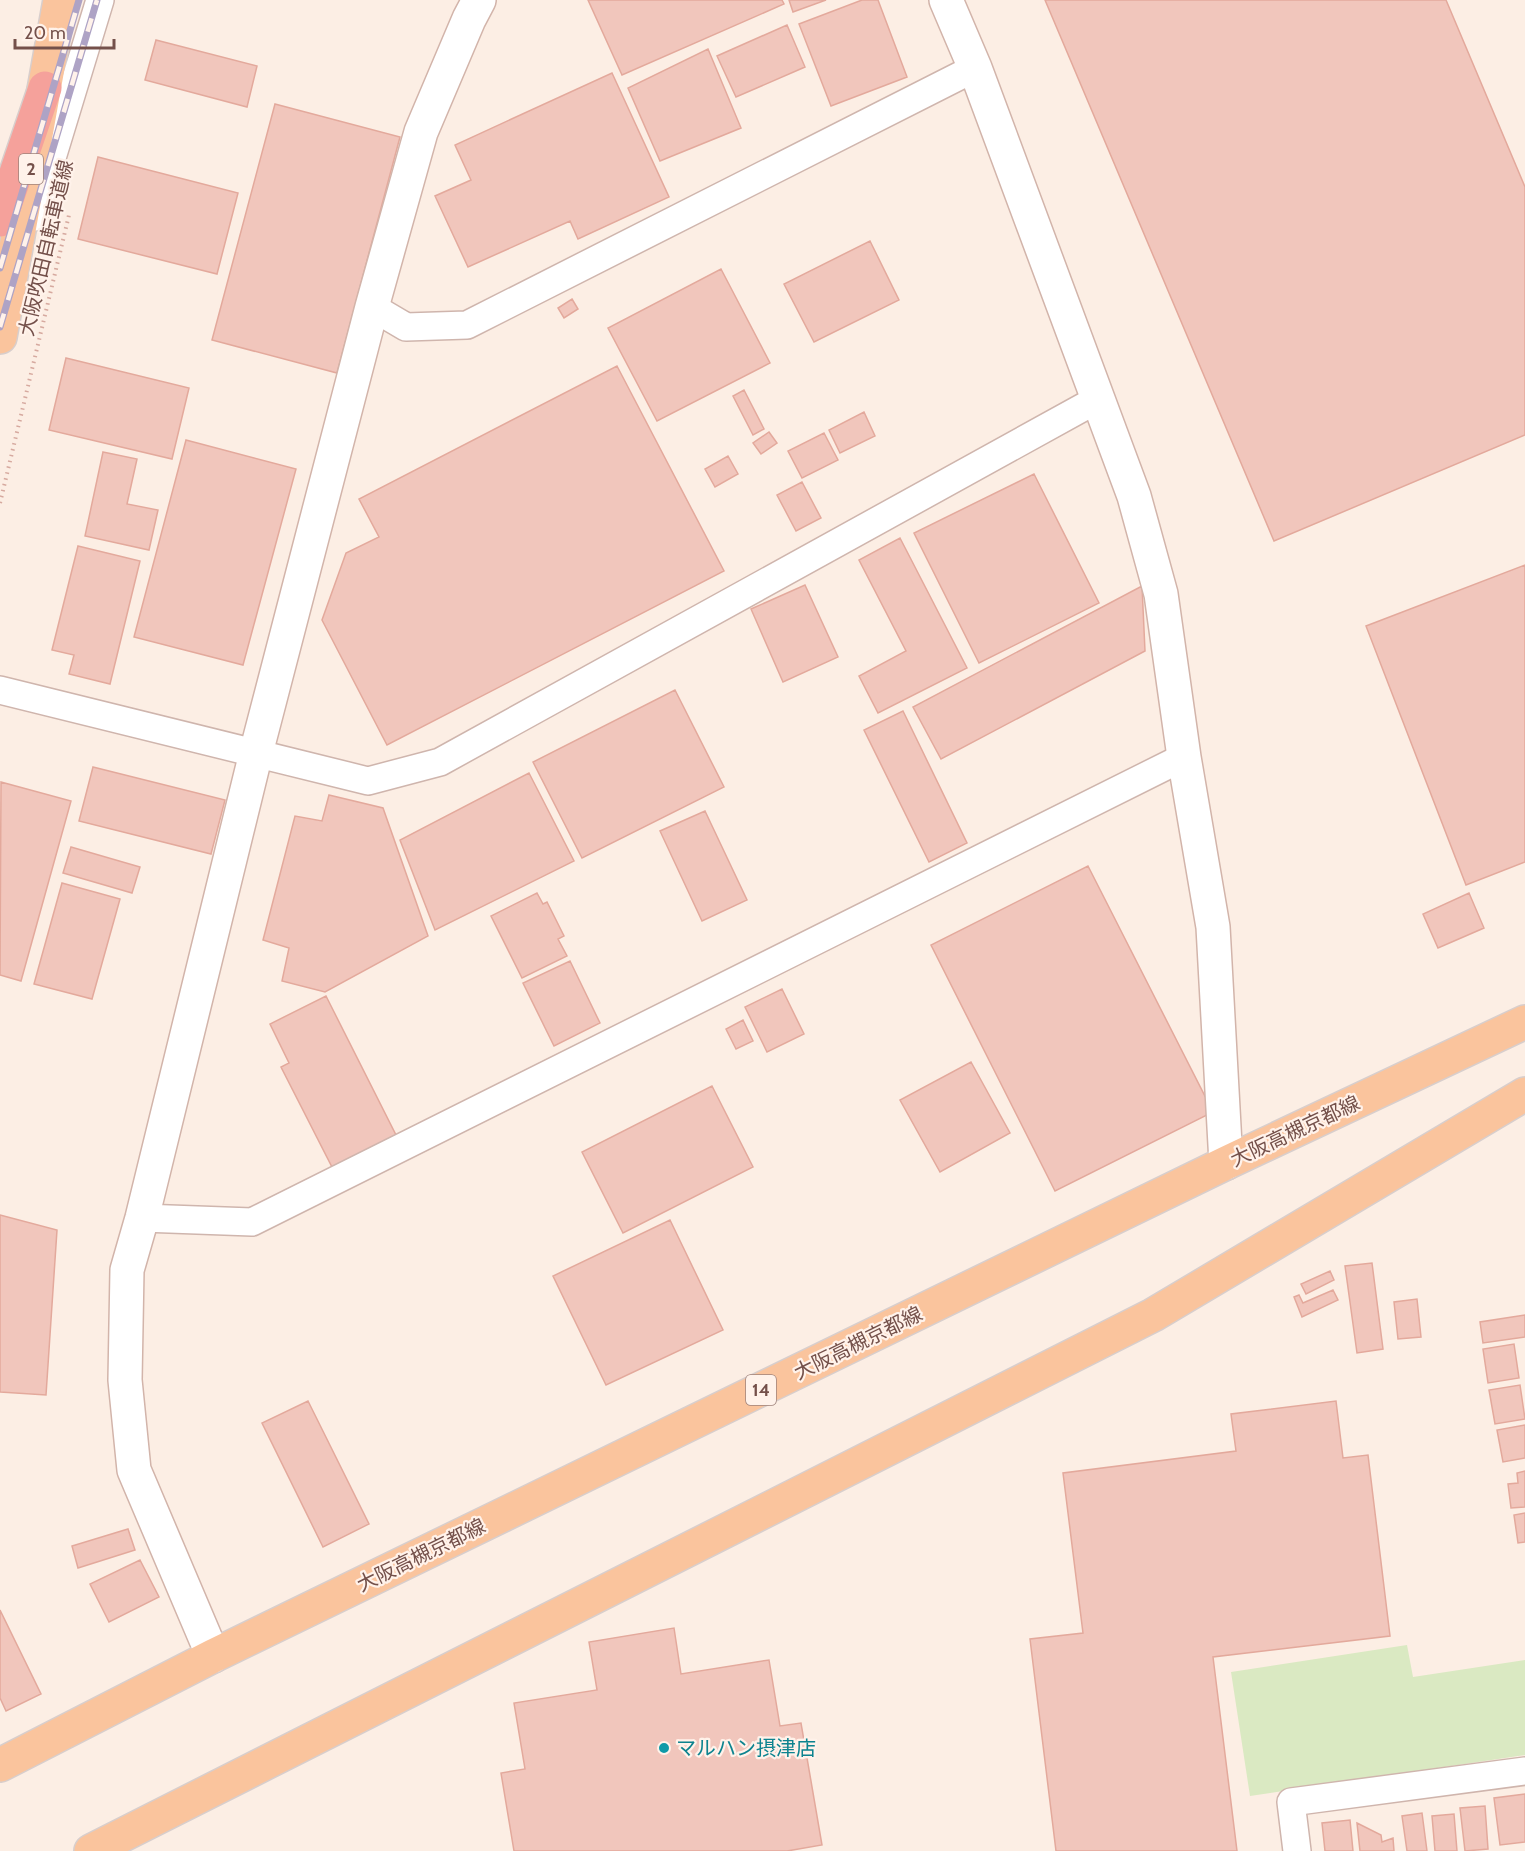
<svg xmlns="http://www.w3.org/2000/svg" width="1525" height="1851" font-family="Cabin,'Noto Sans JP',sans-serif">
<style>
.green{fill:#dae9c2}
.building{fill:#f1c6bc;stroke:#e3a99c;stroke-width:1.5}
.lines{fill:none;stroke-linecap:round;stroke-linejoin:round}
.street-casing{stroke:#cfb5ad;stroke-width:30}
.secondary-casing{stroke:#d2b4aa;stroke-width:36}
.primary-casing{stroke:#d8cecc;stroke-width:36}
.highway-casing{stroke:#d8cecc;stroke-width:36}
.path{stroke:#d6a99f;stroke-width:4;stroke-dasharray:1.5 4.5;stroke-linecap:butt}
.street{stroke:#fff;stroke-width:27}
.secondary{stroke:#fff;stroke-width:33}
.primary{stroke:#fac49d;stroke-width:33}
.highway{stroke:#f5a19b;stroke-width:33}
.rail-casing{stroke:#aea3c5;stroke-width:7}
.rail{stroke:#fff2ea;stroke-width:4.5;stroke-dasharray:14;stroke-linecap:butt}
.culture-dot{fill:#0f9aa8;stroke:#fff2ea;stroke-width:2}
.labels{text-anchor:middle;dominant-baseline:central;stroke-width:4.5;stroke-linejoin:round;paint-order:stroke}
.shield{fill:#fff2ea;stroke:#9e817a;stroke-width:1.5}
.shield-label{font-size:18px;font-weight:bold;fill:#74504a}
.street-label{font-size:20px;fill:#74504a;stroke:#fff2ea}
.culture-label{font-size:20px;fill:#0d838f;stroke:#fff2ea;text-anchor:start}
</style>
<rect width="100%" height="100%" fill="#fceee4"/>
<path class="green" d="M1407,1645L1413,1677L1525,1660V1755L1250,1796L1231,1672Z"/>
<path class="building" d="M588,0H782L784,4L622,75Z
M789,0H826L793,12Z
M862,0H878L907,77L831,106L799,24Z
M1045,0H1446L1525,187V435L1274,541Z
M787,25L805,67L736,97L717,56Z
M156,40L257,66L247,107L145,80Z
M708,49L741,128L660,161L628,88Z
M612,73L669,197L578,239L570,221L468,267L435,196L471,180L455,145Z
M275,104L400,137L337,373L212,340Z
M98,157L238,193L217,274L78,239Z
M870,241L899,300L814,342L784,284Z
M721,269L770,363L657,421L608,328Z
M572,299L578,309L564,318L558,308Z
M66,358L189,388L172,459L49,430Z
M617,366L724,571L387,745L322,620L346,553L379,537L359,499Z
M744,390L764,429L753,435L733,396Z
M864,412L875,436L840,453L829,430Z
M769,432L777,443L761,454L753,443Z
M824,433L838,460L802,478L788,451Z
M186,440L296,469L243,665L134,637Z
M103,452L137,459L127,504L158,510L149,550L85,536Z
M728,456L738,474L715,487L705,469Z
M1034,474L1099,603L979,663L914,533Z
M802,482L821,518L796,531L777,495Z
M900,538L967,668L878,713L859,676L906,651L859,560Z
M78,546L140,561L110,684L69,674L74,655L52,650Z
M1525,565V862L1466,885L1366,626Z
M805,585L838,657L783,682L751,609Z
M1142,586L1145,651L941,759L913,707Z
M675,690L724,787L582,858L533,762Z
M903,711L967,843L929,862L864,730Z
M93,767L225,800L211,854L79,821Z
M529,773L574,861L435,930L400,840Z
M1,782L71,801L21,981L0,975Z
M329,795L383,808L428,936L325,992L282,981L289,948L263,940L295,816L322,821Z
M705,811L747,900L702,921L660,831Z
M71,847L140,867L132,893L63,873Z
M1088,866L1213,1112L1055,1191L931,945Z
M62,883L120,899L92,999L34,984Z
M537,893L543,904L547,902L564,936L558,939L567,956L522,978L491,916Z
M1469,893L1484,928L1438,948L1423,914Z
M570,961L600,1023L554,1046L523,983Z
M782,989L804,1034L767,1052L745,1007Z
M326,996L398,1139L334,1171L281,1067L289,1063L270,1024Z
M743,1020L753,1041L736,1049L726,1029Z
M971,1062L1010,1133L940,1172L900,1100Z
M712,1086L753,1167L623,1233L582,1152Z
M0,1215L57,1230L46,1395L0,1392Z
M670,1220L723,1330L606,1385L553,1276Z
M1372,1263L1383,1349L1357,1353L1345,1266Z
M1330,1271L1334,1280L1306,1294L1301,1284Z
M1333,1290L1338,1300L1302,1317L1294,1297L1299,1295L1303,1303Z
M1417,1299L1421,1337L1398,1339L1394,1302Z
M1525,1315V1337L1483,1343L1480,1322Z
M1514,1344L1519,1378L1488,1383L1483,1349Z
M1520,1385L1525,1419L1495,1424L1489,1390Z
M308,1401L369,1524L323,1547L262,1423Z
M1336,1401L1343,1458L1368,1455L1390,1636L1213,1657L1237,1851H1056L1030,1639L1083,1633L1063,1473L1236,1451L1231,1414Z
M1525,1425V1458L1503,1462L1497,1430Z
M1525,1471V1507L1511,1508L1508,1484L1518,1483L1517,1473Z
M1525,1513V1542L1518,1543L1514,1515Z
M128,1529L135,1550L78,1568L72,1546Z
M140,1560L159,1597L109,1622L90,1584Z
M0,1610L41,1694L6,1711L0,1698Z
M674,1628L681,1674L769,1660L780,1726L801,1723L822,1845L787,1851H514L501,1773L525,1769L514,1703L597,1690L589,1642Z
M1525,1794V1842L1500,1845L1494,1798Z
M1485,1806L1488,1849L1465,1851L1460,1808Z
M1422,1813L1427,1851H1407L1402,1816Z
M1454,1814L1457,1851H1435L1432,1816Z
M1350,1820L1353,1851H1325L1322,1823Z
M1357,1823L1381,1835L1382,1842L1393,1838L1394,1851H1360Z"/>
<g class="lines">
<g class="street-casing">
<path id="street" d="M34,217L100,0
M372,307L406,327L467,325L975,68
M0,690L368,781L440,762L1098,399
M142,1218L252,1222L1184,757
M1297,1851L1291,1802L1525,1771"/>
</g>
<g class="secondary-casing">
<path id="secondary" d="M946,0L975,68L1134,496L1161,594L1184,757L1213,927L1226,1163
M213,1656L134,1470L125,1380L127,1270L142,1218L256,753L372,307L421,132L469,19L479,0"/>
</g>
<g class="primary-casing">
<path id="primary" d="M0,337L60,0
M0,1765L213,1656L1226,1163L1525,1022
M91,1851L1153,1315L1525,1094"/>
</g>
<g class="highway-casing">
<path id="highway" d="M0,220L45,88"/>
</g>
<path class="path" d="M0,503L69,215"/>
<use href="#street" class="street"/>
<use href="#secondary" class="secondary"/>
<use href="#primary" class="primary"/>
<use href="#highway" class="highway"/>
<g class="rail-casing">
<path id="rail" d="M0,268L79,0
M0,327L97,0"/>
</g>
<use href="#rail" class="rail"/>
</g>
<circle class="culture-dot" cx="664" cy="1748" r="6"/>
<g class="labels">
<g class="shield">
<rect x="19" y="154" width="24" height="30" rx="4.5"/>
<rect x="746" y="1375" width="30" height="30" rx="4.5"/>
</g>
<g class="shield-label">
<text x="31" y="169">2</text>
<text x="761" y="1390">14</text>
</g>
<g class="street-label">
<text transform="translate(46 248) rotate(-77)">大阪吹田自転車道線</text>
<text transform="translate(1295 1131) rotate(-25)">大阪高槻京都線</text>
<text transform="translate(858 1343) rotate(-26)">大阪高槻京都線</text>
<text transform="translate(421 1555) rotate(-26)">大阪高槻京都線</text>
</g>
<g class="culture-label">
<text x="676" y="1748">マルハン摂津店</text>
</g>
</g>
<path d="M15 39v9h99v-9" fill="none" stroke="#74504a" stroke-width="3"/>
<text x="24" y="39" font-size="18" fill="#74504a" stroke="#fff2ea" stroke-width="4.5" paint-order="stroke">20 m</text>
</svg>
